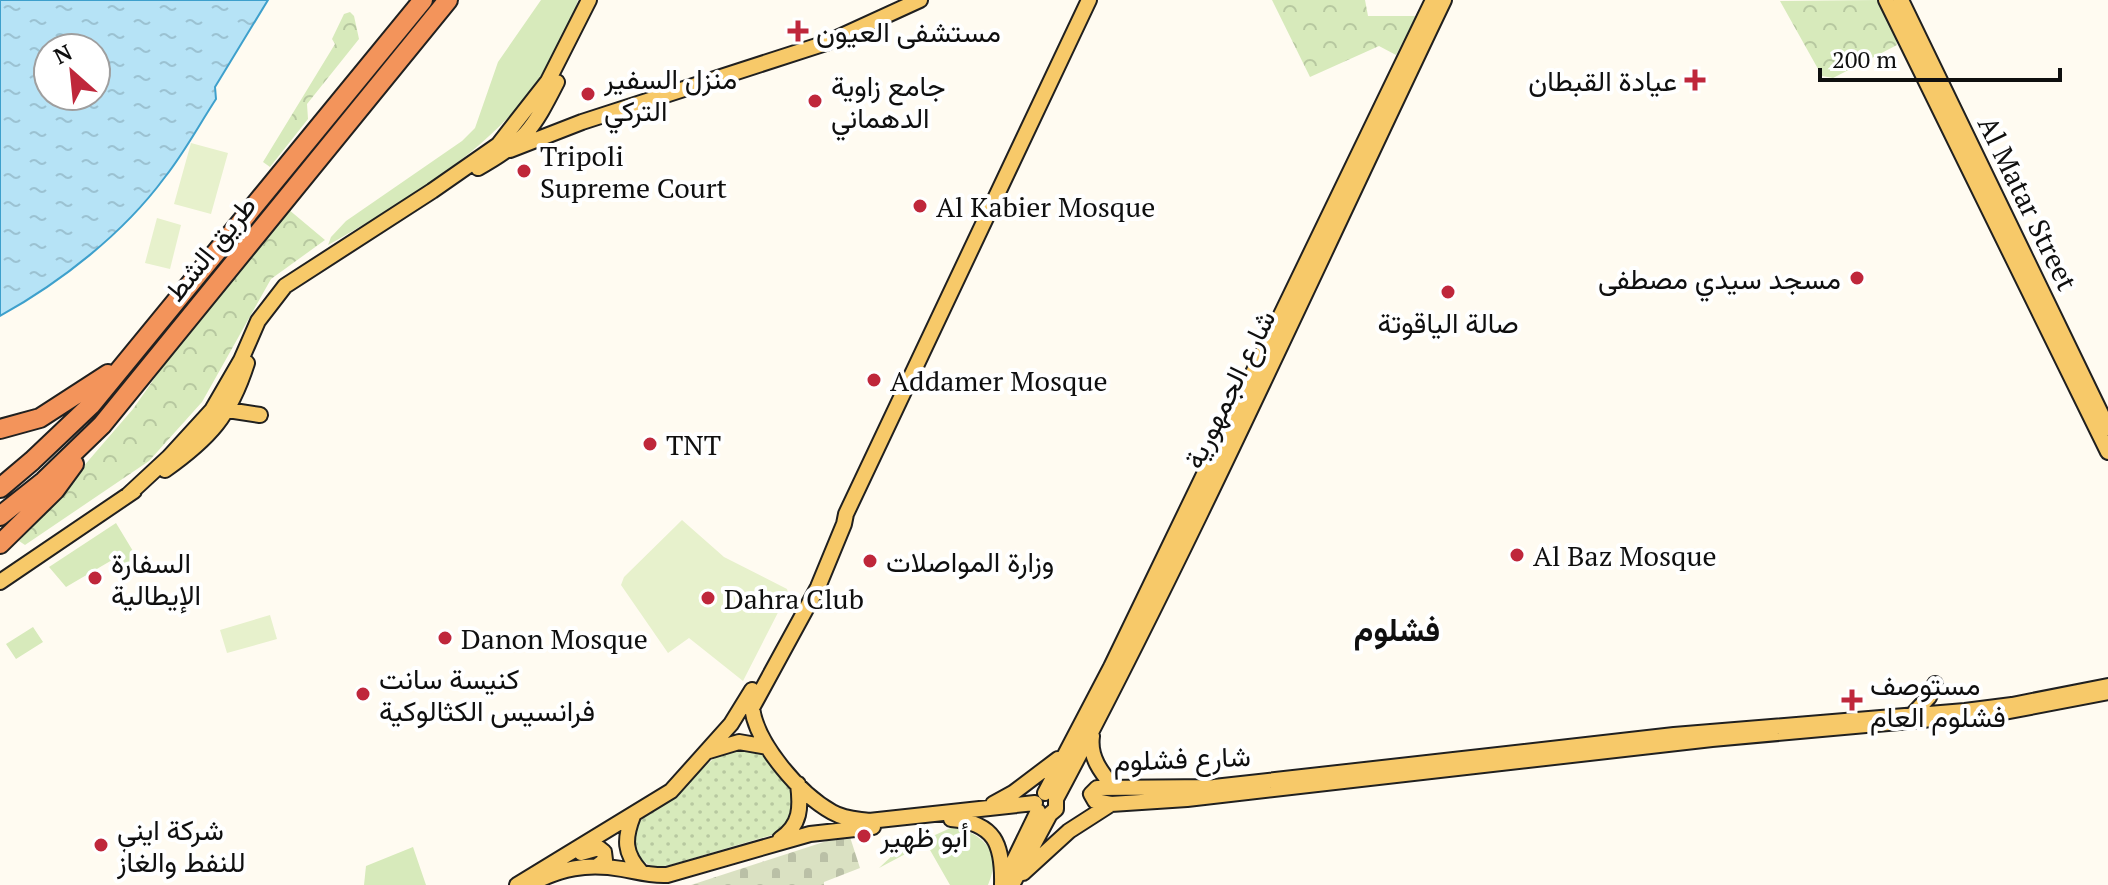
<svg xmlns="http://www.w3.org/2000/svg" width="2108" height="885" font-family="'PT Serif',Vazirmatn,serif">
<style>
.grass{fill:url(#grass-dots)}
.cemetery{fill:url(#cemetery-stones)}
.park{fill:url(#park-crowns)}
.garden{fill:#d7eabb}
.pitch{fill:#e7f1cc}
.water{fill:url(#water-ripples);stroke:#3ea0cc;stroke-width:2;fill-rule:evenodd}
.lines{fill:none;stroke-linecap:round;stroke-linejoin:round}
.major-casing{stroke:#202020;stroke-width:18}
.highway-casing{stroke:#202020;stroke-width:22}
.major{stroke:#f7c969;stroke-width:14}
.highway{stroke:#f3945b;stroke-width:18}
.poi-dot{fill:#bf273b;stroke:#fff;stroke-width:3}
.labels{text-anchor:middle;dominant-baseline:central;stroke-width:8;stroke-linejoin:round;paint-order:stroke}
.poi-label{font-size:28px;fill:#0f0f0f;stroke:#fff;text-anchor:start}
.street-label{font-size:28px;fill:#0f0f0f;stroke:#fff}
.quarter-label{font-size:32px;font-weight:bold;fill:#0f0f0f;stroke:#fff}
</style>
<defs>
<pattern id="grass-dots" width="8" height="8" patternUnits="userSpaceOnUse" patternTransform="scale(2)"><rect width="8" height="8" fill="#d7eabb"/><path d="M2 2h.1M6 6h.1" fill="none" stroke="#b7c8a0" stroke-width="1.8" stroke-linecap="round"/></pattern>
<pattern id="cemetery-stones" width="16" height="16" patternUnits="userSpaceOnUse" patternTransform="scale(2)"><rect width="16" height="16" fill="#dae1c2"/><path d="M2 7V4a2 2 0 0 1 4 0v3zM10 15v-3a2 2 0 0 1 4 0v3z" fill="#bac0a6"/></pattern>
<pattern id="park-crowns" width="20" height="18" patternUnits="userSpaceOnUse" patternTransform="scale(2)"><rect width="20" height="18" fill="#d7eabb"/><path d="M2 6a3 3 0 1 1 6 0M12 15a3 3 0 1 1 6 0" fill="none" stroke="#b7c8a0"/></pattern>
<pattern id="water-ripples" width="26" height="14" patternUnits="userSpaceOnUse" patternTransform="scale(2)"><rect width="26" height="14" fill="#b6e3f6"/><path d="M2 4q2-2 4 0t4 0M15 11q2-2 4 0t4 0" fill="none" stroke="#9bc2d2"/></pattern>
</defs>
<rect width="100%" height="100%" fill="#fffbf1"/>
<path class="grass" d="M731,748L756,750L762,754L791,789L796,797V811L782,832L670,865C659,867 650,868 641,859C632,850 631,835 638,824C647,810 665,803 678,793C696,777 709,758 731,748Z"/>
<path class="cemetery" d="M850,837L860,868L824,882V885H691L836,838Z"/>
<path class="park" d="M1272,0H1365L1368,16H1417L1396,55L1379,46L1310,77Z
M1878,0L1896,37L1897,45L1833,78L1822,76L1780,1Z
M350,12L354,16L359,39L307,104L308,119L270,167L263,162L335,44L332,39L344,14Z
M288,209L325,240L271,279L202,402L149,461L25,545L19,541L133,409L166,362Z"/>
<path class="garden" d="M541,0H578C544,119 429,188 328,245L331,237L346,221L462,141L475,128L498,62Z
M116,523L142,566L129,575L119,556L66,587L49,567Z
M33,627L43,642L16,659L6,644Z
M955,826C986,837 1002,852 988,885H950L926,843L879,868L895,853Z
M413,847L426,885H364L366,866Z"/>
<path class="pitch" d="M191,143L228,153L211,214L174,204Z
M157,218L181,225L170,269L145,263Z
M682,520L724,557L787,589L788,593L743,681L689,638L668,653L621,585L624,577Z
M270,615L277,639L227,653L220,630Z"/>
<path class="water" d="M0,0H268L215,87L216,99C199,125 184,153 165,177C123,234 61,282 0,316ZM96,48V96H48V48Z"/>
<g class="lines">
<g class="major-casing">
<path id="major" d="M1886,0L2108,452
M1901,0L2108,428
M510,150L582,122L826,43L920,0
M478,168C525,142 533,129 557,82
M221,409L260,415
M165,470C210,438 230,416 247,363
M128,495L169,457L212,410L241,360L258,321L285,286L432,191L498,145L548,81L589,0
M0,582L134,491
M2108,686L2012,705L1965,711L1674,735L1214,787L1097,788L1091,794L1095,801L1111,804L1187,799L1712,739L1999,713L2108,692
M1914,713L1929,697L1935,684
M1092,736C1089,757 1101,772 1114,788
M709,751L739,742L767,747
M1045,793L1111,667L1433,0
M1035,803L869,821C856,819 844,819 832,812C800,794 757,745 752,708L818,587L844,524L846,514L1089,0
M993,804L1013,793L1058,759
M633,816C624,839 624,853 641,872
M951,819C995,823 1003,844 1002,885
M780,839C801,825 801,807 798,784
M581,853L599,848L604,852L605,860L597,866
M1023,873L1069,831L1111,804
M1005,879L1038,811
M517,885L671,791L731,724L752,690
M529,885C560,868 587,863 622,869C638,872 652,876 667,875L810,834L873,827
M1012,885L1050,814L1056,809V799C1195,538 1316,267 1444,0"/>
</g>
<g class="highway-casing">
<path id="highway" d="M0,429L40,418L108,374
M0,488L32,461L91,405L423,0
M0,516L44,481L102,425L448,0
M0,544L55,490L74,464"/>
</g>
<use href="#major" class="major"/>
<use href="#highway" class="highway"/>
</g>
<g class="poi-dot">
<path d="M794 19h8v8h8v8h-8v8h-8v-8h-8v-8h8z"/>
<path d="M1691 68h8v8h8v8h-8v8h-8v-8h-8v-8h8z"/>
<circle cx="588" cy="94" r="8"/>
<circle cx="815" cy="101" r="8"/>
<circle cx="524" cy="171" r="8"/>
<circle cx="920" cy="206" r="8"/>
<circle cx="1857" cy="278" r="8"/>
<circle cx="1448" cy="292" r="8"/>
<circle cx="874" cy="380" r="8"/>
<circle cx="650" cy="444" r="8"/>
<circle cx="1517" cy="555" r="8"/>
<circle cx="870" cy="561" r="8"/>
<circle cx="95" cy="578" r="8"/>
<circle cx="708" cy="598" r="8"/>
<circle cx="445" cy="638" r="8"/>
<circle cx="363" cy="694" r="8"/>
<path d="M1848 688h8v8h8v8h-8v8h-8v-8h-8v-8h8z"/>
<circle cx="864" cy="836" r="8"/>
<circle cx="101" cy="845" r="8"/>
</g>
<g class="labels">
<g class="poi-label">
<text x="816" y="31">مستشفى العيون</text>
<text x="604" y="78">منزل السفير<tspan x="604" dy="32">التركي</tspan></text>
<text x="1677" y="80" text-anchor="end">عيادة القبطان</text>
<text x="831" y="85">جامع زاوية<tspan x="831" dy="32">الدهماني</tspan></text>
<text x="540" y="155">Tripoli<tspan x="540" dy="32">Supreme Court</tspan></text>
<text x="936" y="206">Al Kabier Mosque</text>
<text x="1841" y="278" text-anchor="end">مسجد سيدي مصطفى</text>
<text x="1448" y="322" text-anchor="middle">صالة الياقوتة</text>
<text x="890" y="380">Addamer Mosque</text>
<text x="666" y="444">TNT</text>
<text x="1533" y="555">Al Baz Mosque</text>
<text x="886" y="561">وزارة المواصلات</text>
<text x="111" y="562">السفارة<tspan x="111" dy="32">الإيطالية</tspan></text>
<text x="724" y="598">Dahra Club</text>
<text x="461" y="638">Danon Mosque</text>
<text x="379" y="678">كنيسة سانت<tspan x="379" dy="32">فرانسيس الكثالوكية</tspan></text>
<text x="1870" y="684">مستوصف<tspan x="1870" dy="32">فشلوم العام</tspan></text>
<text x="117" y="829">شركة ايني<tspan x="117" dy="32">للنفط والغاز</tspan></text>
<text x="880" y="836">أبو ظهير</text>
</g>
<g class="street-label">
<text transform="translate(2028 203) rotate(64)">Al Matar Street</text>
<text transform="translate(210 248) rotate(-51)">طريق الشط</text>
<text transform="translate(1229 389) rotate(-64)">شارع الجمهورية</text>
<text transform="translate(1182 758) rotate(-2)">شارع فشلوم</text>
</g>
<g class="quarter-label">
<text x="1397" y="629">فشلوم</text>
</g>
</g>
<g transform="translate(72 72) rotate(333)"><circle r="38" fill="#ffffff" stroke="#9f9f9f" stroke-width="2"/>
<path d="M0-6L14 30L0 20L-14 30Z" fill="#bf273b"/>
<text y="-12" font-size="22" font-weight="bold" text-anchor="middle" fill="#0f0f0f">N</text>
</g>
<path d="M1820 68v12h240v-12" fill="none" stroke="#0f0f0f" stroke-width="4"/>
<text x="1832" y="68" font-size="24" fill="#0f0f0f" stroke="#ffffff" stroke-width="6" paint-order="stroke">200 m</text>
</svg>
